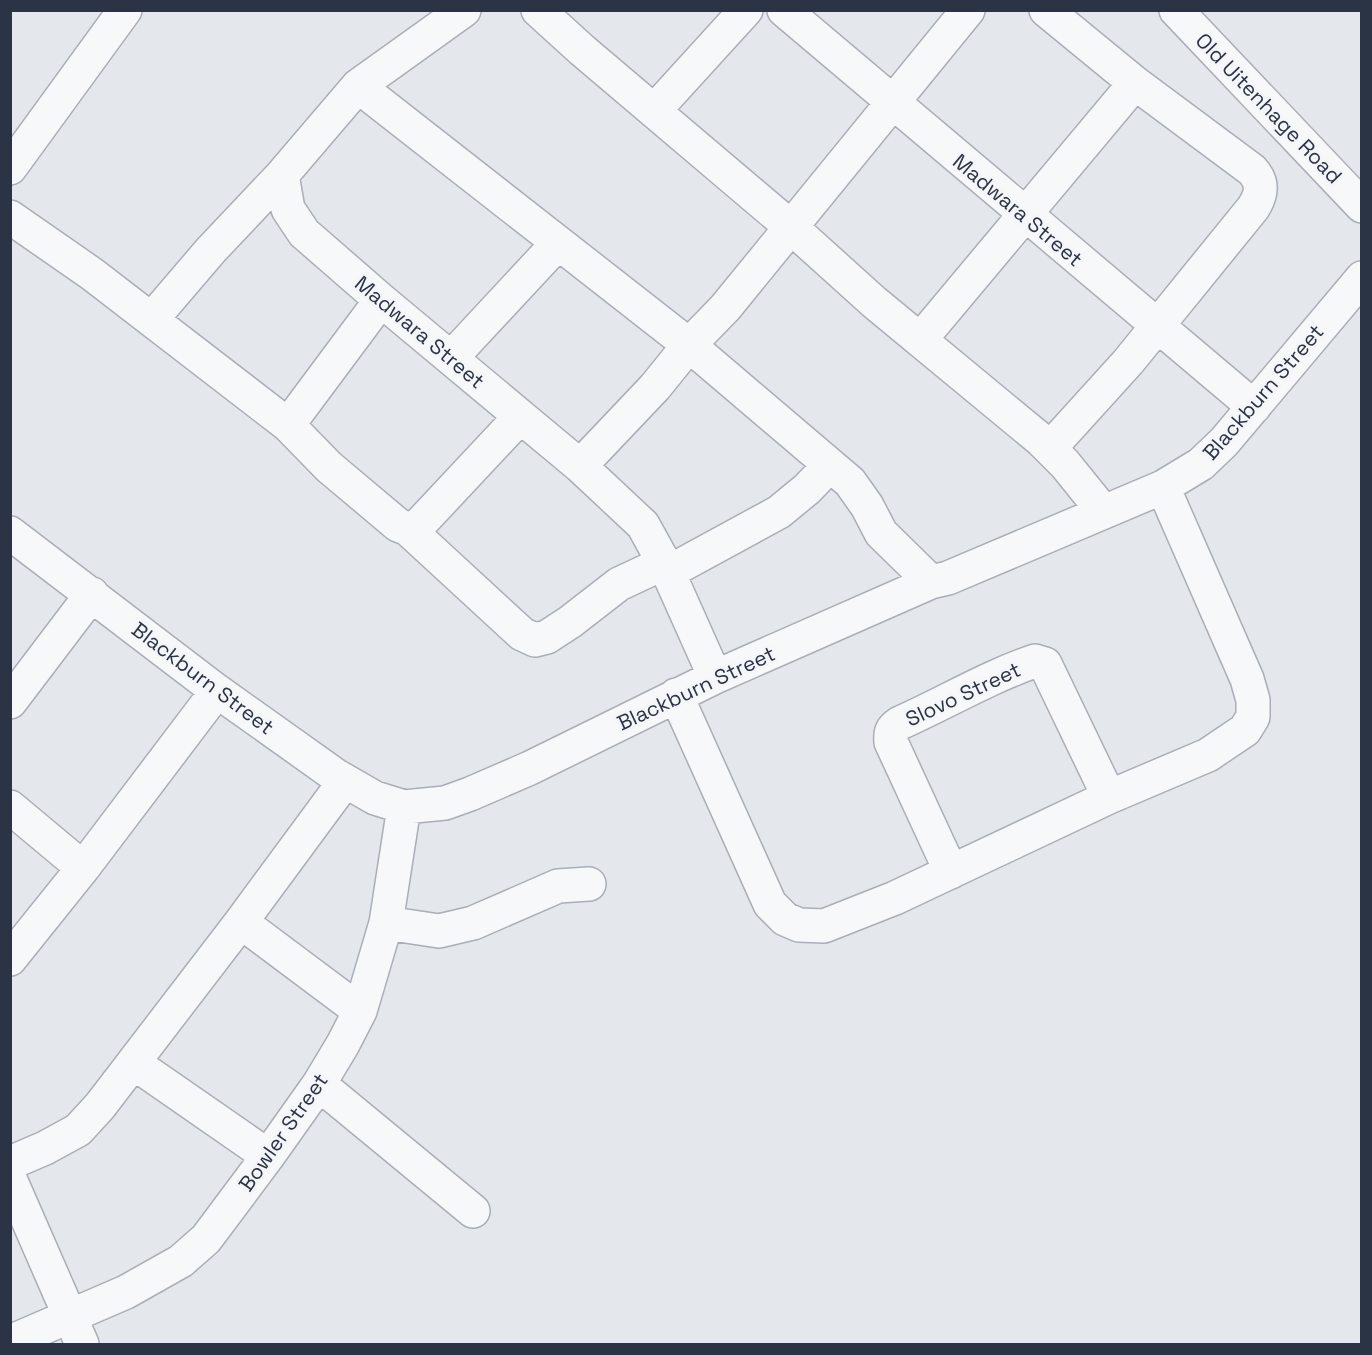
<svg xmlns="http://www.w3.org/2000/svg" width="1372" height="1355" font-family="'Space Grotesk',sans-serif">
<style>
.lines{fill:none;stroke-linecap:round;stroke-linejoin:round}
.minor-casing{stroke:#a9aeb7;stroke-width:36}
.minor{stroke:#f7f8fa;stroke-width:33}
.labels{text-anchor:middle;dominant-baseline:central;stroke-width:6;stroke-linejoin:round;paint-order:stroke}
.street-label{font-size:21px;fill:#2b3445;stroke:#f4f6f9}
</style>
<rect width="100%" height="100%" fill="#e4e7ec"/>
<g class="lines">
<g class="minor-casing">
<path id="minor" d="M464,10L358,86L282,175L288,209L304,233L381,300L580,466L643,525L664,563L715,677
M538,10L582,50L792,228L874,302L1041,440L1065,464L1103,511
M784,10L1254,407
M1046,10L1135,83L1252,170C1264,183 1262,194 1253,208L1128,362L1050,448
M1176,10L1362,206
M358,86L689,345L850,482L867,506L881,533L931,582
M654,111L746,10
M10,168L125,10
M10,217L92,274L288,425L329,467L398,525L408,529L417,527L520,417
M152,319L211,250L282,175
M920,340L1135,83
M451,358L558,243
M288,425L381,300
M580,466L655,387L689,345L725,308L968,10
M408,529L522,634L535,640L547,637L570,622L619,584L664,563
M10,533L217,691L335,775L375,798L404,807L445,803L470,794L530,768L715,677L931,582L948,578L1163,487L1201,464L1224,442L1362,278
M667,573L779,512L807,489L830,465
M676,695L770,904L785,919L799,925L824,926L895,898L1109,797L1208,755L1245,730L1253,717V700L1247,679L1163,487
M10,702L92,594
M10,807L83,868
M951,872L891,742C890,732 892,728 900,723C945,703 988,677 1035,661L1045,664L1109,797
M241,922L360,1011
M386,923L439,931L473,923L558,886L589,884
M10,959L83,868L217,691
M134,1063L268,1156
M319,1084L473,1211
M10,1163L45,1148L78,1130L100,1106L241,922L345,781
M10,1179L82,1344
M10,1342L126,1292L181,1261L206,1239L268,1156L319,1084L343,1044L360,1011L386,923L404,807"/>
</g>
<use href="#minor" class="minor"/>
</g>
<g class="labels">
<g class="street-label">
<text transform="translate(1269 108) rotate(46)">Old Uitenhage Road</text>
<text transform="translate(1018 210) rotate(40)">Madwara Street</text>
<text transform="translate(420 332) rotate(40)">Madwara Street</text>
<text transform="translate(1263 392) rotate(-49)">Blackburn Street</text>
<text transform="translate(203 678) rotate(37)">Blackburn Street</text>
<text transform="translate(696 688) rotate(-25)">Blackburn Street</text>
<text transform="translate(963 694) rotate(-25)">Slovo Street</text>
<text transform="translate(283 1132) rotate(-55)">Bowler Street</text>
</g>
</g>
<rect width="1372" height="1355" fill="none" stroke="#2b3445" stroke-width="24"/>
</svg>
